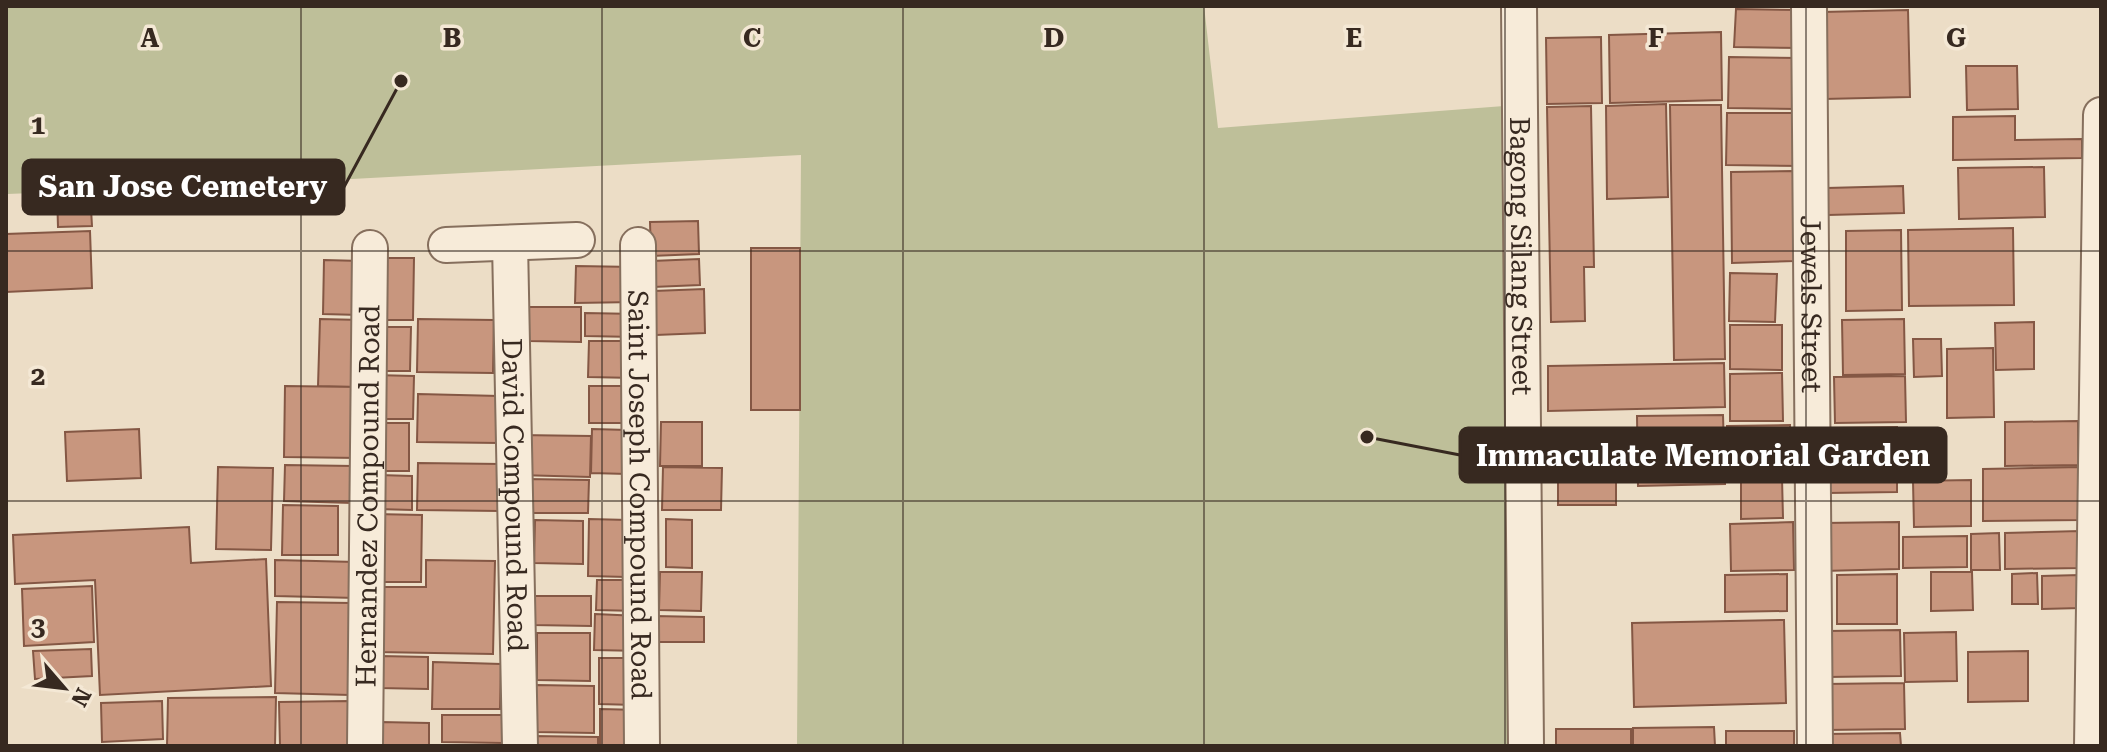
<svg xmlns="http://www.w3.org/2000/svg" width="2107" height="752" font-family="'Roboto Serif',serif">
<style>
.cemetery{fill:#bebf99}
.building{fill:#c8967e;stroke:#845744;stroke-width:2}
.lines{fill:none;stroke-linecap:round;stroke-linejoin:round}
.minor-casing{stroke:#866f5d;stroke-width:38}
.minor{stroke:#f7ebd9;stroke-width:34}
.grid{fill:none;stroke:#372920;stroke-width:2;stroke-opacity:0.55}
.labels{text-anchor:middle;dominant-baseline:central;stroke-width:7;stroke-linejoin:round;paint-order:stroke}
.street-label{font-size:28px;fill:#372920;stroke:#f4e8d5}
.grid-label{font-size:26px;text-anchor:middle;font-weight:bold;fill:#372920;stroke:#f4e8d5;stroke-width:7;stroke-linejoin:round;paint-order:stroke}
.leader{fill:none;stroke:#372920;stroke-width:3}
.callout-dot{fill:#372920;stroke:#f4e8d5;stroke-width:3}
.callout{fill:#372920;stroke:#372920;stroke-width:3}
.callout-label{font-size:30px;text-anchor:middle;font-weight:bold;fill:#fff}
</style>
<rect width="100%" height="100%" fill="#ecddc6"/>
<path class="cemetery" d="M6,6H1204L1218,128L1517,105L1519,746H797L801,155L239,185L7,194Z"/>
<path class="building" d="M1736,9L1803,10V48L1734,47Z
M1908,10L1910,97L1824,99L1822,12Z
M1721,32L1722,100L1610,103L1609,35Z
M1601,37L1602,103L1547,104L1546,38Z
M1729,57L1799,58V109L1728,108Z
M1966,66H2017L2018,109L1967,110Z
M1666,104L1668,197L1607,199L1606,106Z
M1670,105H1721L1725,359L1674,360Z
M1591,106L1594,267H1584L1585,321L1551,322L1547,107Z
M1727,113H1805L1804,166L1726,165Z
M2015,116V140L2082,139V158L1953,160V117Z
M2044,167L2045,217L1959,219L1958,168Z
M1793,171L1794,261L1732,263L1731,172Z
M1903,186L1904,213L1828,215L1827,188Z
M90,191L92,226L58,227L57,192Z
M698,221L699,254L651,256L650,222Z
M2013,228L2014,305L1909,306L1908,230Z
M1901,230L1902,310L1846,311V231Z
M90,231L92,288L6,292V234Z
M751,248H800V410H751Z
M375,258H414L413,320H374Z
M699,259L700,285L653,287L652,261Z
M324,260L361,261L360,315L323,314Z
M576,266L635,267V302L575,303Z
M1730,273L1777,274L1775,322L1729,321Z
M704,289L705,333L656,335L654,291Z
M529,307H581V342L529,341Z
M585,313L637,314L636,337L585,336Z
M320,319L362,320L360,387L318,386Z
M418,319L494,320L493,373L417,372Z
M1904,319L1905,374L1843,375L1842,320Z
M2034,322V369L1996,370L1995,323Z
M1730,325H1782V370L1730,369Z
M374,327H411L410,371H373Z
M1913,339H1941L1942,376L1914,377Z
M589,341H636L635,378L588,377Z
M1993,348L1994,417L1947,418V349Z
M1724,363L1725,407L1548,411V366Z
M1782,373L1783,421H1730V374Z
M373,375L414,376L413,419H372Z
M1905,376L1906,422L1835,423L1834,377Z
M285,386L360,387L359,458L284,457Z
M589,386H631L630,423H589Z
M418,394L499,396V443L417,442Z
M1723,415L1725,484L1638,486L1637,416Z
M2078,421V465L2005,466V422Z
M661,422H702V466H660Z
M372,423H409V471H371Z
M1790,425L1791,473L1728,474L1727,426Z
M1897,427V492L1828,493V428Z
M139,429L141,478L67,481L65,432Z
M592,429L628,430L627,474L591,473Z
M518,435L591,436L590,477L518,475Z
M1558,456H1616V505H1558Z
M418,463L501,464L500,511L417,510Z
M285,465L353,466L352,503L284,501Z
M218,467L273,468L271,550L216,549Z
M663,467L722,468L721,510H662Z
M2081,467V520L1983,521V469Z
M378,475L412,476V510L377,509Z
M1782,478L1783,518L1741,519V479Z
M526,479L589,480L588,513H525Z
M1971,480V526L1914,527L1913,481Z
M283,505L338,506V555H282Z
M374,514L422,515L421,582H373Z
M589,519L628,520L627,577L588,576Z
M666,519L692,520V568L666,567Z
M535,520L583,521V564L534,563Z
M1793,522L1794,570L1731,571L1730,524Z
M1899,522V569L1823,571V523Z
M189,527L191,563L266,559L271,686L100,695L95,580L15,584L13,535Z
M2080,531L2081,568L2005,569V533Z
M1999,533L2000,570H1971V534Z
M1967,536V567L1903,568V537Z
M275,560L356,562V598L275,596Z
M426,560L495,561L493,654L376,652L378,587H426Z
M660,572H702L701,611L659,610Z
M1931,572H1972L1973,610L1931,611Z
M2037,573L2038,604H2012V574Z
M1787,574V611L1725,612V575Z
M1897,574V624H1837V575Z
M2080,575L2081,608L2042,609V576Z
M597,580H638V611L596,610Z
M92,586L94,642L24,646L22,589Z
M532,596H591V626L532,625Z
M277,602L352,603L350,695L275,693Z
M595,614L639,616L641,651L594,650Z
M654,616L704,617V642H654Z
M1784,620L1786,703L1634,707L1632,623Z
M1900,630L1901,676L1827,677V631Z
M1956,632L1957,681L1905,682L1904,633Z
M537,633H590V681L537,680Z
M91,649L92,676L35,679L33,651Z
M2028,651V701L1968,702V652Z
M380,656L428,657V689L379,688Z
M599,658H636L635,705L599,704Z
M433,662L501,664L500,709H432Z
M1904,683L1905,729L1826,730L1825,684Z
M536,685L594,686V733L535,732Z
M276,697L275,746H167L168,698Z
M162,701L163,739L102,742L101,703Z
M349,701L350,746H280L279,702Z
M600,709L640,710V746H600Z
M442,715H504L503,743L442,742Z
M380,722L429,723V746H380Z
M1714,727L1715,746H1633V728Z
M1556,729H1631V746H1556Z
M1726,731H1794V746H1726Z
M1900,733L1901,746H1826V734Z
M533,736L598,737V746H532Z"/>
<g class="lines">
<g class="minor-casing">
<g id="minor">
<path id="s1" d="M1519,6L1526,746"/>
<path id="s2" d="M1809,6L1815,746"/>
<path id="s3" d="M510,243L520,746"/>
<path d="M446,245L577,240"/>
<path id="s4" d="M638,245L642,746"/>
<path id="s5" d="M365,746L370,248"/>
<path d="M2092,746L2101,115"/>
</g>
</g>
<use href="#minor" class="minor"/>
</g>
<path class="grid" d="M301,6V746M602,6V746M903,6V746M1204,6V746M1505,6V746M1806,6V746M6,251H2101M6,501H2101"/>
<g class="labels">
<g class="street-label">
<text stroke="none"><textPath href="#s1" startOffset="250">Bagong Silang Street</textPath></text>
<text stroke="none"><textPath href="#s2" startOffset="298">Jewels Street</textPath></text>
<text stroke="none"><textPath href="#s3" startOffset="252">David Compound Road</textPath></text>
<text stroke="none"><textPath href="#s4" startOffset="250">Saint Joseph Compound Road</textPath></text>
<text stroke="none"><textPath href="#s5" startOffset="250">Hernandez Compound Road</textPath></text>
</g>
</g>
<g class="grid-label">
<text x="150" y="47">A</text>
<text x="452" y="47">B</text>
<text x="752" y="47">C</text>
<text x="1054" y="47">D</text>
<text x="1354" y="47">E</text>
<text x="1656" y="47">F</text>
<text x="1956" y="47">G</text>
<text x="38" y="134">1</text>
<text x="38" y="385">2</text>
<text x="38" y="636">3</text>
</g>
<path class="leader" d="M401 81L344 187M1367 437L1460 455"/>
<g class="callout-dot">
<circle cx="401" cy="81" r="8"/>
<circle cx="1367" cy="437" r="8"/>
</g>
<g class="callout">
<rect x="23" y="160" width="321" height="54" rx="8"/>
<rect x="1460" y="428" width="486" height="54" rx="8"/>
</g>
<g class="callout-label">
<text x="183" y="197">San Jose Cemetery</text>
<text x="1703" y="466">Immaculate Memorial Garden</text>
</g>
<rect width="2107" height="752" fill="none" stroke="#372920" stroke-width="16"/>
<g transform="translate(64 688) rotate(118)" stroke="#f4e8d5" stroke-width="6" paint-order="stroke">
<path d="M0-6L14 30L0 20L-14 30Z" fill="#372920"/>
<text y="-12" font-size="22" font-weight="bold" text-anchor="middle" fill="#372920">N</text>
</g>
</svg>
